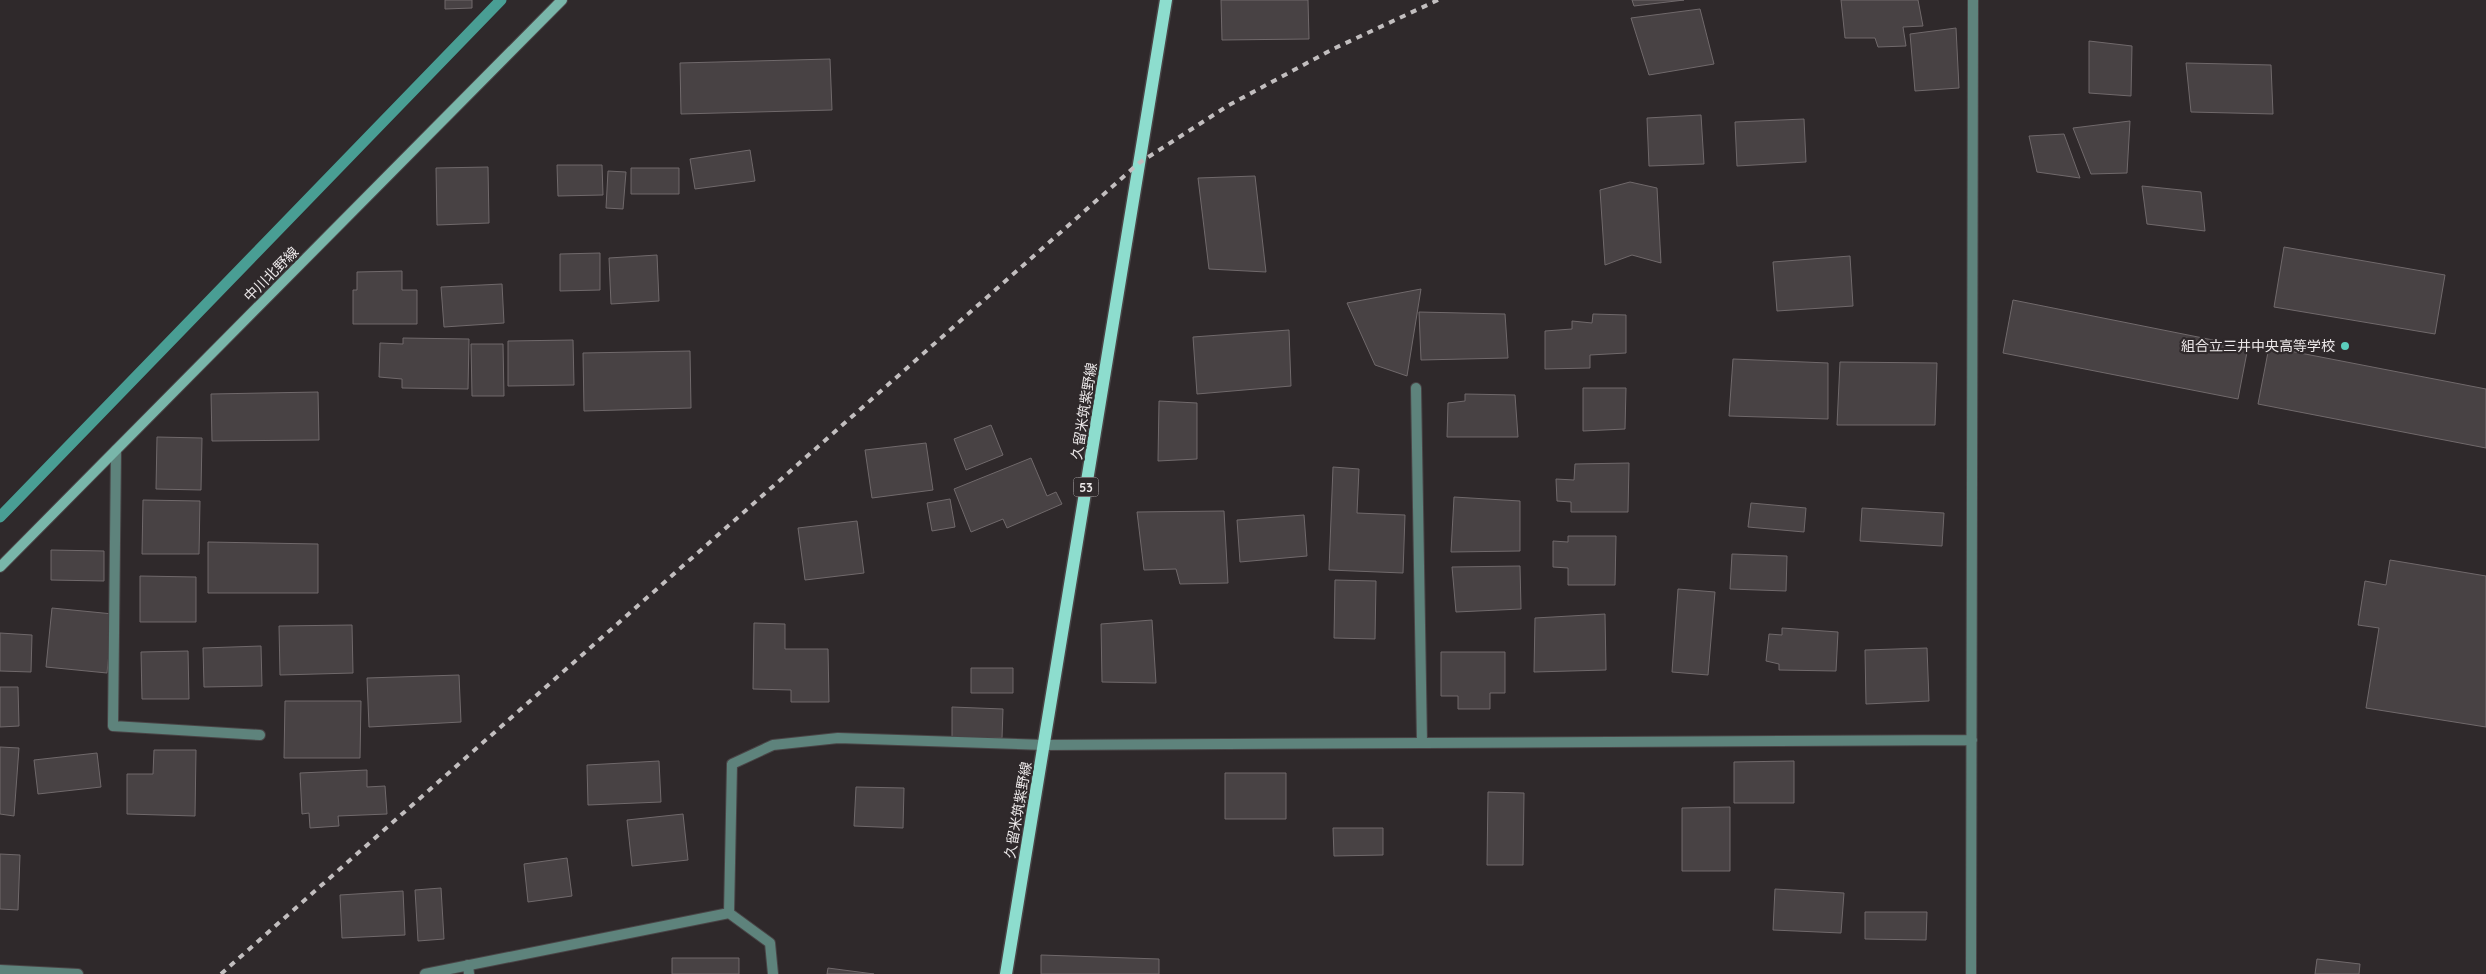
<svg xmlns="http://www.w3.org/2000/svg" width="2486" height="974" font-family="Quicksand,'Noto Sans JP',sans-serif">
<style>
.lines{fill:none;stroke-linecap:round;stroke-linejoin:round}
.stream{stroke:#499e94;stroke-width:11}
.building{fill:#484244;stroke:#70696b}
.service-casing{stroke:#494446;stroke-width:12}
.minor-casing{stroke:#494446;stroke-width:12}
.secondary-casing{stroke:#494446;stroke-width:12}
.primary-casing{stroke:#494446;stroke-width:15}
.service{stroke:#5e837c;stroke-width:10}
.minor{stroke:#5e837c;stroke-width:10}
.secondary{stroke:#79b6aa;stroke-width:10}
.primary{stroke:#8dddce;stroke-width:12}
.rail{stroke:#c2bebf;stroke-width:4;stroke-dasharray:6 6;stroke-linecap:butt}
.poi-dot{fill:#5bcebc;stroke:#2f292b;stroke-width:2}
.labels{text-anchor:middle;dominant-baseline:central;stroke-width:4.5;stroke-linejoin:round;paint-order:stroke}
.shield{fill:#2f292b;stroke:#b3afb0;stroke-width:1}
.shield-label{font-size:12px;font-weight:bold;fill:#ece8e9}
.street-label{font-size:14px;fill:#ece8e9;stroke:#2f292b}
.poi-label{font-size:14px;fill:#ece8e9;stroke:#2f292b;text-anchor:end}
</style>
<rect width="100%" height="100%" fill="#2f292b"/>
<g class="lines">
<path class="stream" d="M0,517L501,0"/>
</g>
<path class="building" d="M445,0H472V8L445,9Z
M1221,0H1308L1309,39L1222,40Z
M1632,0H1684L1634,6Z
M1841,0H1918L1923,26L1903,27L1906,46L1878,47L1875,38H1845Z
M1700,9L1714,64L1649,75L1631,18Z
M1956,28L1959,88L1915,91L1910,34Z
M2089,41L2132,46L2131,96L2089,93Z
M830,59L832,110L681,114L680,63Z
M2186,63L2271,65L2273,114L2191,112Z
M1701,115L1704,164L1649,166L1647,118Z
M1804,119L1806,162L1737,166L1735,122Z
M2130,121L2127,173L2091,174L2073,128Z
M2064,134L2080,178L2037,172L2029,136Z
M750,150L755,181L695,189L690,159Z
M557,165H602L603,195L558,196Z
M488,167L489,223L437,225L436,168Z
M631,168H679V194H631Z
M608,171L626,172L623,209L606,208Z
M1255,176L1266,272L1209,269L1198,178Z
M1630,182L1657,188L1661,263L1632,255L1605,265L1600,190Z
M2142,186L2201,192L2205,231L2147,224Z
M2284,247L2445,275L2435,334L2274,307Z
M600,253V290L560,291V254Z
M657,255L659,301L611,304L609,258Z
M1850,256L1853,306L1777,311L1773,262Z
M402,271V290H417V324H353V290H357V272Z
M502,284L504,323L444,327L441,287Z
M1421,289L1407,376L1375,365L1347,303Z
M2013,300L2248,347L2238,399L2003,353Z
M1419,312L1505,314L1508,358L1421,360Z
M1593,314L1626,315V353L1590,355V368L1545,369V331L1572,329V321L1592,323Z
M1289,330L1291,386L1197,394L1193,337Z
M403,338L469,339L468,389L402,388V379L379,377L380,343L403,344Z
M573,340L574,385L508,386V341Z
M471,344H503L504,396H472Z
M2269,347L2486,389V448L2258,404Z
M690,351L691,408L584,411L583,353Z
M1733,359L1828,363V419L1729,416Z
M1840,362L1937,363L1935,425H1837Z
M1583,388H1626L1625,429L1583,431Z
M318,392L319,440L212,441L211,394Z
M1465,394L1515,395L1518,437H1447L1448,403L1465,401Z
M1159,401L1197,403V459L1158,461Z
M991,425L1003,455L966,470L954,439Z
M157,437L202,438L201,490L156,489Z
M926,443L933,490L872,498L865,450Z
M1031,458L1047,496L1056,492L1062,504L1007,528L1003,519L971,532L954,489Z
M1629,463L1628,512H1571V502L1557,501L1556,479L1574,480L1575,464Z
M1333,467L1359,469L1357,513L1405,515L1403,573L1329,570Z
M1454,497L1520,501V551L1451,552Z
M950,499L955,527L932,531L927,503Z
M143,500L200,501L199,554H142Z
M1751,503L1806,508L1804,532L1748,527Z
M1862,508L1944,513L1942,546L1860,541Z
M1224,511L1228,583L1180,584L1176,569L1144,570L1137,512Z
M1304,515L1307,556L1240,562L1237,520Z
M857,521L864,573L805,580L798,528Z
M1568,536H1616L1615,585H1568V568L1553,567V541L1568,542Z
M208,542L318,544V593H208Z
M51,550L104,551V581L51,580Z
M1732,554L1787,556L1786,591L1730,589Z
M2390,560L2486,576V727L2366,708L2379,628L2358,625L2365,581L2386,585Z
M1520,566L1521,609L1456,612L1452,567Z
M140,576L196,577V622H140Z
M1335,580L1376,581L1375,639L1334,638Z
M1678,589L1715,592L1708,675L1672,672Z
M52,608L113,614L107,673L46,667Z
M1605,614L1606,670L1534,672L1535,618Z
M1152,620L1156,683L1102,682L1101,624Z
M754,623L785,624V649H828L829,702H791V690L753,689Z
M352,625L353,673L280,675L279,626Z
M1782,628L1838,632L1836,671L1779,670V664L1766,661L1769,634L1782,635Z
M0,633L32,635L31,672L0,671Z
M261,646L262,686L204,687L203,648Z
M1927,648L1929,701L1866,704L1865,650Z
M188,651L189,699H142L141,652Z
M1441,652H1505V693H1490V709H1458V696H1441Z
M971,668H1013V693H971Z
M459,675L461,722L369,727L367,678Z
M0,687H18L19,726L0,727Z
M285,701H361L360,758H284Z
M952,707L1003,709L1002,738H952Z
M0,747L19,748L14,816L0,814Z
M154,750H196L195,816L127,814V774H153Z
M97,753L101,787L38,794L34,760Z
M659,761L661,802L588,805L587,765Z
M1794,761V803H1734V762Z
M367,770V787L385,786L387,814L338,816L339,826L310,828L309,813L302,814L300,773Z
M1225,773H1286V819H1225Z
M856,787L904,788L903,828L854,826Z
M1488,792L1524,793L1523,865H1487Z
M1730,807V871H1682V808Z
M683,814L688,860L632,866L627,820Z
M1333,828H1383V855L1334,856Z
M0,854L20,855L18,910L0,909Z
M567,858L572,896L528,902L524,864Z
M441,888L444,939L418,941L415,890Z
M1775,889L1844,893L1841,933L1773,930Z
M403,891L405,935L342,938L340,895Z
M1865,912H1927L1926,940L1865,939Z
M1041,955L1159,959V974H1041Z
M672,958H739V974H672Z
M2317,959L2360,964L2359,974H2315Z
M828,968L874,974H827Z"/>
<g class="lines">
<g class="service-casing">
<path id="service" d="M1416,388L1422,743
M468,965L469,974"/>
</g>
<g class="minor-casing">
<path id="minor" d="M116,450L113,726L260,735
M729,913L732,764L773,745L838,738L1044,745L1972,740
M0,970L78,974
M425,974L729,913L770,943L773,974
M1971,974L1973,0"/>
</g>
<g class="secondary-casing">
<path id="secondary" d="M0,567L562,0"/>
</g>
<g class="primary-casing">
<path id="primary" d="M1006,974L1166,0"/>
</g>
<use href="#service" class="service"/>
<use href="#minor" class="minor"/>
<use href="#secondary" class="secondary"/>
<use href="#primary" class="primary"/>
<path class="rail" d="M221,974L1139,163L1229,105L1333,49L1438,0"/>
</g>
<circle class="poi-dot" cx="2345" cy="346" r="5"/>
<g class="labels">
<rect class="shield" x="1073.5" y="477.5" width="25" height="19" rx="4"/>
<g class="shield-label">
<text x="1086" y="487">53</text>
</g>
<g class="street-label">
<text transform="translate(271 274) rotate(-45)">中川北野線</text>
<text transform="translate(1084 411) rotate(-81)">久留米筑紫野線</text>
<text transform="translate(1018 810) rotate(-80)">久留米筑紫野線</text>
</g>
<g class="poi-label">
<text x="2335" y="346">組合立三井中央高等学校</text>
</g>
</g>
</svg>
